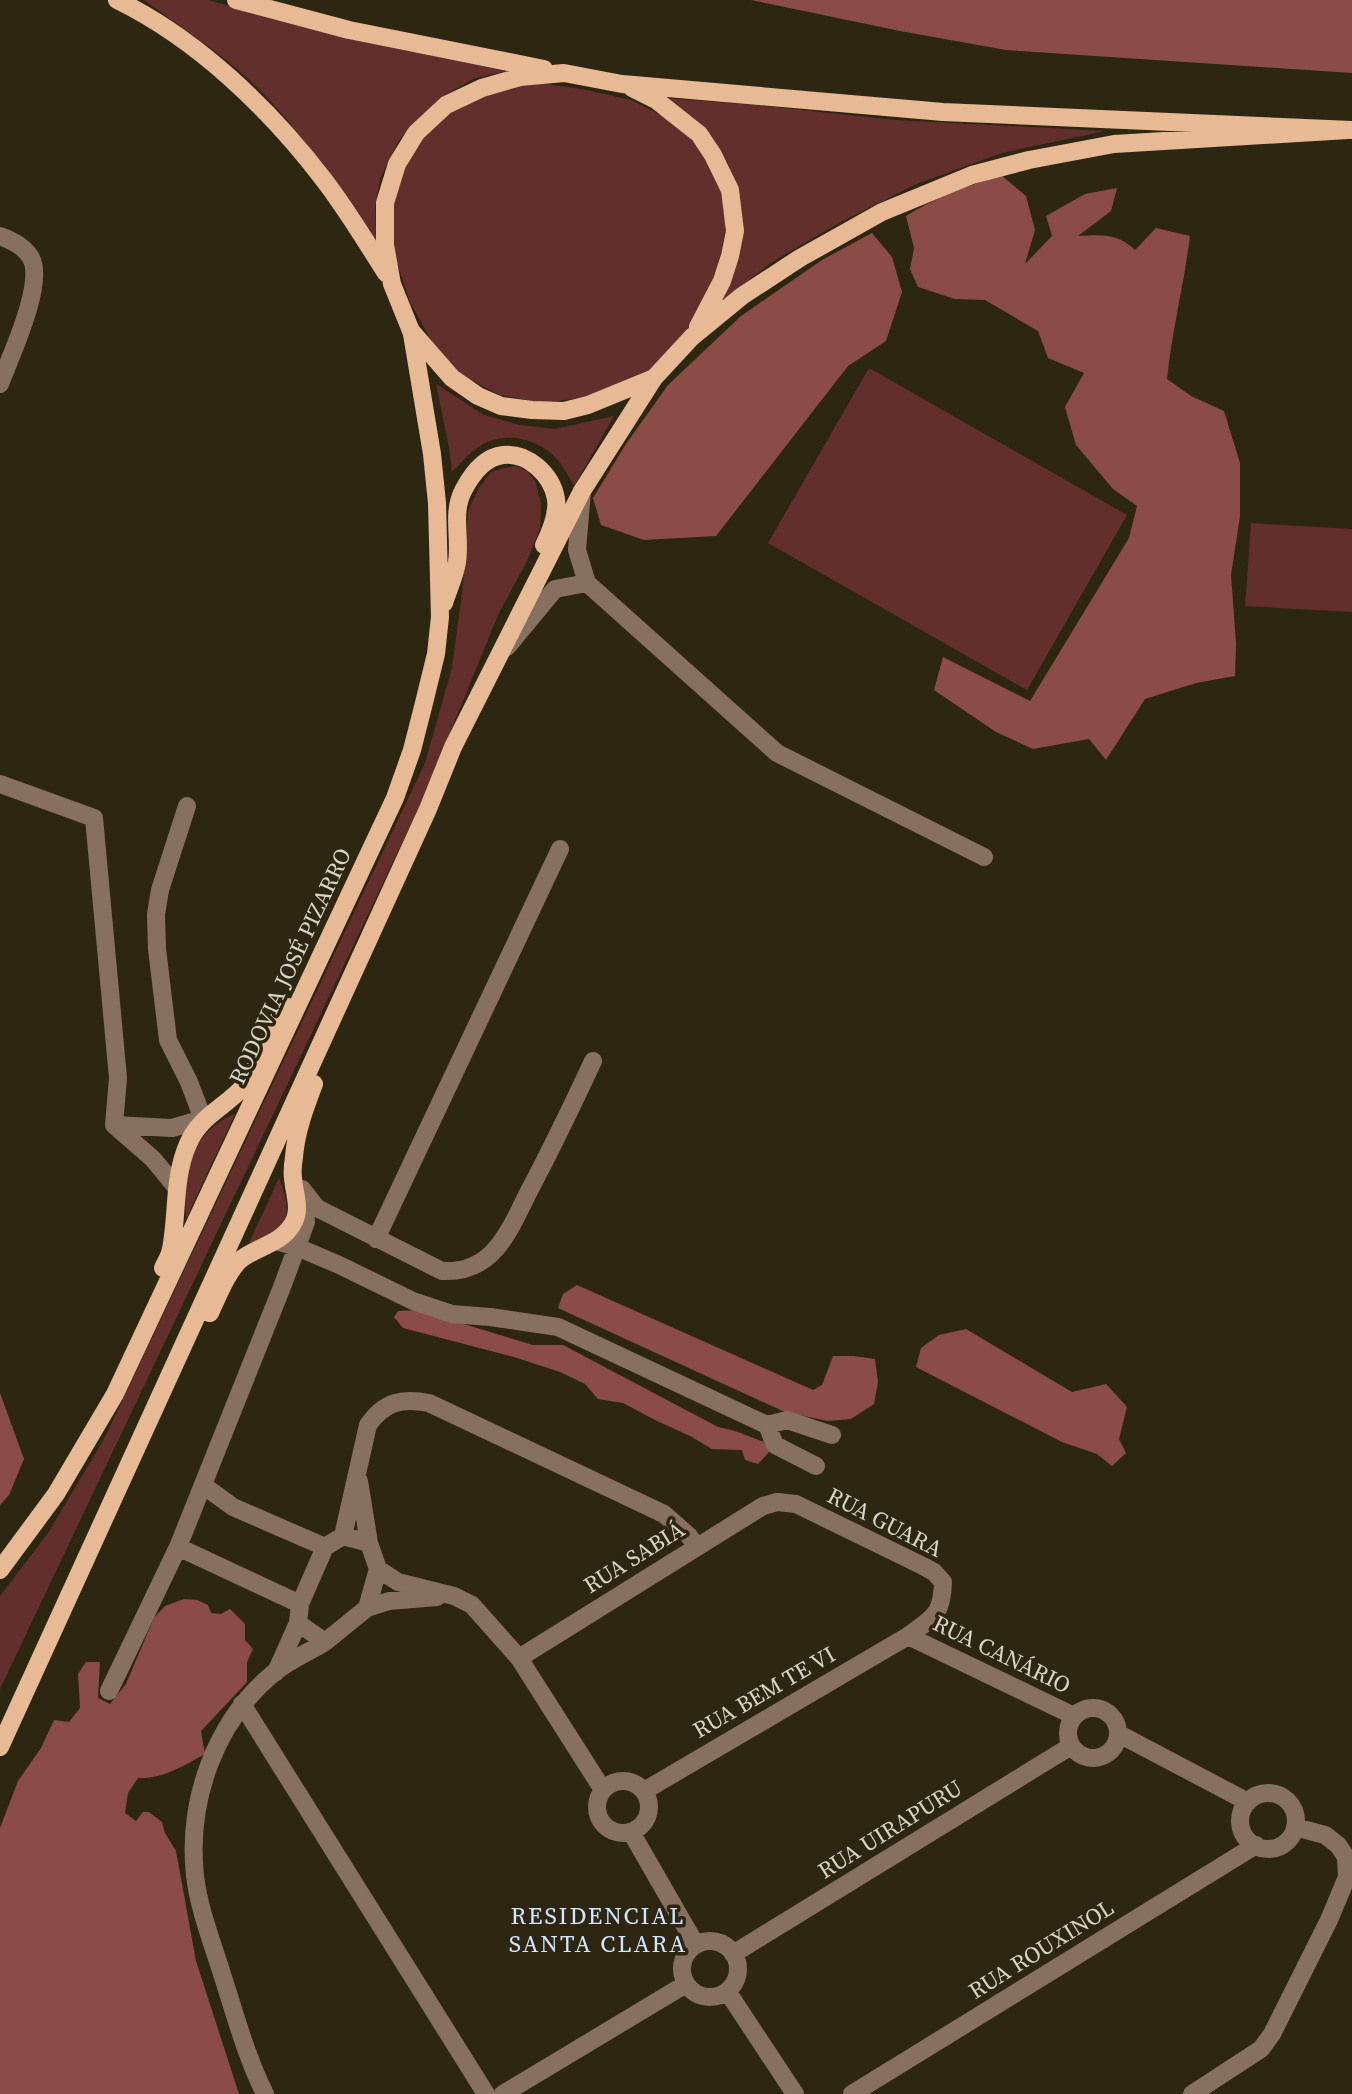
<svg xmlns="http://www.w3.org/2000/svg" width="1352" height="2094" font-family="'Source Serif 4',serif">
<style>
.green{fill:#632f2c}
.forest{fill:#8b4c47}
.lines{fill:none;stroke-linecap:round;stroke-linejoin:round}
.minor{stroke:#87705f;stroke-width:18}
.major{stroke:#e8b995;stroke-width:18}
.labels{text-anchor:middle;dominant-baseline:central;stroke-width:7;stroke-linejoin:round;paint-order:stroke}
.street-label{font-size:23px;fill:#d7d3c6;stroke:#2d2712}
.neighbourhood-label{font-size:24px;letter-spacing:2px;fill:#d4e5ff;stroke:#2d2712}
</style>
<rect width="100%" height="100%" fill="#2d2712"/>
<path class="green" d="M144,0H208L368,43L506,71L473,79L440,98L399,140L380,179L375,207L376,241C334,182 294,118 238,70C209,45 175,23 144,0Z
M547,84L587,90L631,100L661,115L689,137L706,158L721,190L727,222L716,277L688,329L648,372L586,397L542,403L500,395L458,373L433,344L410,302L393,251V197L404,166L420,139L449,111L485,93L514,85Z
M665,98L754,105L895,120L1105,131L1002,153L914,185L839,223L772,262L717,305L739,197L728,163L701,124Z
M869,368L1127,515L1027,690L768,543Z
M436,384L484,415L520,425L555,429L614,416L574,486C568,475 562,463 552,454C532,437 503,432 480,446C469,453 461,463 452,472L449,447Z
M516,466L527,471L535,481L541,503L540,528L527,561L499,613L421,803L0,1689V1596L48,1533L104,1439L425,763L452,668L463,585L468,511L479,488L491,472L504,468Z
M1251,523L1352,529V612L1245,606Z
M235,1114L186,1219C186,1203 183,1185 186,1170C189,1147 214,1121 235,1114Z
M279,1178C287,1202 295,1219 270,1235C263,1240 258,1243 249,1243Z"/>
<path class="forest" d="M751,0H1352V73L1006,50L900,31Z
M1001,175L1026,196L1035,230L1025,264L1052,236L1046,216L1085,194L1117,188L1111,211L1078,236C1102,235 1117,233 1135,250L1156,228L1190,236C1184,284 1172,331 1167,379L1191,396L1224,411L1240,463V516L1231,575L1236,643L1235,676L1196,683L1145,699L1106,760L1089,739L1033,749L996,732L934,690L943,657L1030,701L1129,538L1137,506L1113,489L1076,445L1065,407L1084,373L1048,358L1038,331L985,300L955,299L918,287L910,269L914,248L906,216C936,197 968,186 1001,175Z
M872,233L892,257L902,292L886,341L848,366L716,536L644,540L601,525L593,498L626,444L668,385L741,316L822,260Z
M577,1285L813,1390L822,1385L833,1356H854L875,1359L878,1382L874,1404L851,1419L828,1421L785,1412L558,1308L563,1294Z
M417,1310L533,1345H563L718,1427L735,1431L764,1442L769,1452L758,1464L745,1460L742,1450L712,1449L690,1436L655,1420L623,1403L598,1399L585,1384L560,1372L514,1357L403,1328L394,1317L398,1311Z
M966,1329L1072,1392L1106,1384L1127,1407L1119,1439L1126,1453L1112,1466L1097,1454L1062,1442L916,1367L921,1348L939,1335Z
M0,1393L24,1459L9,1495L0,1505Z
M184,1599L197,1600L208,1605L211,1613L221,1614L230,1609L245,1624V1640L253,1649L247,1662V1682L201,1731L205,1754C183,1766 163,1779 138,1778L128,1793L125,1813L136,1821L143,1812H149L162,1822L165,1833L176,1851L196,1961L239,2094H0V1828L18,1781L41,1748L54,1720L69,1722L80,1708L78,1674L86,1662H100L98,1698L110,1704L126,1684L154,1618L165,1606Z"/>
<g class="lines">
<path class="minor" d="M0,236C11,240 25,247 31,258C45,284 10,357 0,384
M582,491L577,550L587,583L777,753L984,857
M507,647L555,589L587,583
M0,784L94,818L118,1078L114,1125
M114,1125L172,1128L203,1119L189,1082L168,1040L157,949L156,914L160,890L187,806
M114,1125L153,1159L176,1187
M302,1189L317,1208L442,1271C461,1272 477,1267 491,1254C508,1237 518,1213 528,1193C551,1150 572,1106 593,1061
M376,1239L560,849
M276,1241L297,1247L337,1264L413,1301L452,1314L490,1317L558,1327L767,1425L787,1420L832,1435
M767,1425L775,1445L816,1466
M359,1481L369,1543
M203,1485L233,1507L325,1547
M343,1536L368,1425C385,1401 402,1398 429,1403L664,1514L689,1536L697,1547
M178,1547L300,1604
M378,1569L367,1608L325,1642L298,1623L300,1604L325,1547L343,1536L369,1543L378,1569L398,1582L454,1596L472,1605L519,1658L603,1790
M367,1608L389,1601L437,1597
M908,1636L1074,1716
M519,1658L763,1506L777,1502L796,1504L923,1566L934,1572L943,1582C942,1616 933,1617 908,1636L644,1791
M276,1672L298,1623
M109,1691L178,1547L282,1287L306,1222L304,1203L300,1193
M242,1704L486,2094
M1068 1733a25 25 0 1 1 50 0a25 25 0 1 1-50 0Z
M1119,1734L1248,1802
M597 1807a26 26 0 1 1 52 0a26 26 0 1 1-52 0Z
M1240 1821a28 28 0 1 1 56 0a28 28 0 1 1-56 0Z
M631,1832L696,1945
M682 1969a28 28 0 1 1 56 0a28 28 0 1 1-56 0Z
M733,1954L1071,1746
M727,1991L795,2094
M265,2094C246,2056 235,2014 222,1974C212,1942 199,1909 195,1876C187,1800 215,1721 275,1672C290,1660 309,1652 325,1642
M503,2094L686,1984
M852,2094L1256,1845
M1192,2094L1261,2049L1272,2034L1329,1920L1347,1877L1346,1857L1338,1845L1325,1835L1295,1827"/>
<path class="major" d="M117,0C197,39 270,109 324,180C347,210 366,242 386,273
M236,0L349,30L544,69
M632,88L656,100L699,134L713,155L730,190L735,231L730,256L722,281L698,327
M1348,130L1114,144L1029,160L972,175L882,212L800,258L742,296L692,337L654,378L588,405L564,411L532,410L501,406L478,396L452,378L411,331L392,284L385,245V203L397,164L416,133L446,105L482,88L520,77L564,73L622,84L943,112L1352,130
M444,603C448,590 455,576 457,562C461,538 451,512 464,489C472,474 485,457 503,455C528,452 552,475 556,499C558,515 551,531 544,545
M163,1268C166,1262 170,1255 171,1249C178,1213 173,1178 188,1144C200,1116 224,1108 243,1087C256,1072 271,1034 280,1016L288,1007
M210,1313C218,1296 226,1274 239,1261C253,1248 280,1245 292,1225C302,1210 294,1194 293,1178C292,1171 293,1163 294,1157C296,1131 305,1108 314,1084
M0,1570L56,1494L115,1394L395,798L412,750L423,707L436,654L440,617L437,503L432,454L412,334
M0,1747L428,809L453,747L582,491L654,378"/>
</g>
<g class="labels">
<g class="street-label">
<text transform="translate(290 966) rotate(-65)">RODOVIA JOSÉ PIZARRO</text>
<text transform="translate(885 1522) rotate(27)">RUA GUARA</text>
<text transform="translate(634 1557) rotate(-32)">RUA SABIÁ</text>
<text transform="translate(1002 1654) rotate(26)">RUA CANÁRIO</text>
<text transform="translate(764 1692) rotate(-30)">RUA BEM TE VI</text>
<text transform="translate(890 1829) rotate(-32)">RUA UIRAPURU</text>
<text transform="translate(1041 1949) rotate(-32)">RUA ROUXINOL</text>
</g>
<g class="neighbourhood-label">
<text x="598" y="1915">RESIDENCIAL<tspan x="598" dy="28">SANTA CLARA</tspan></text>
</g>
</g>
</svg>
